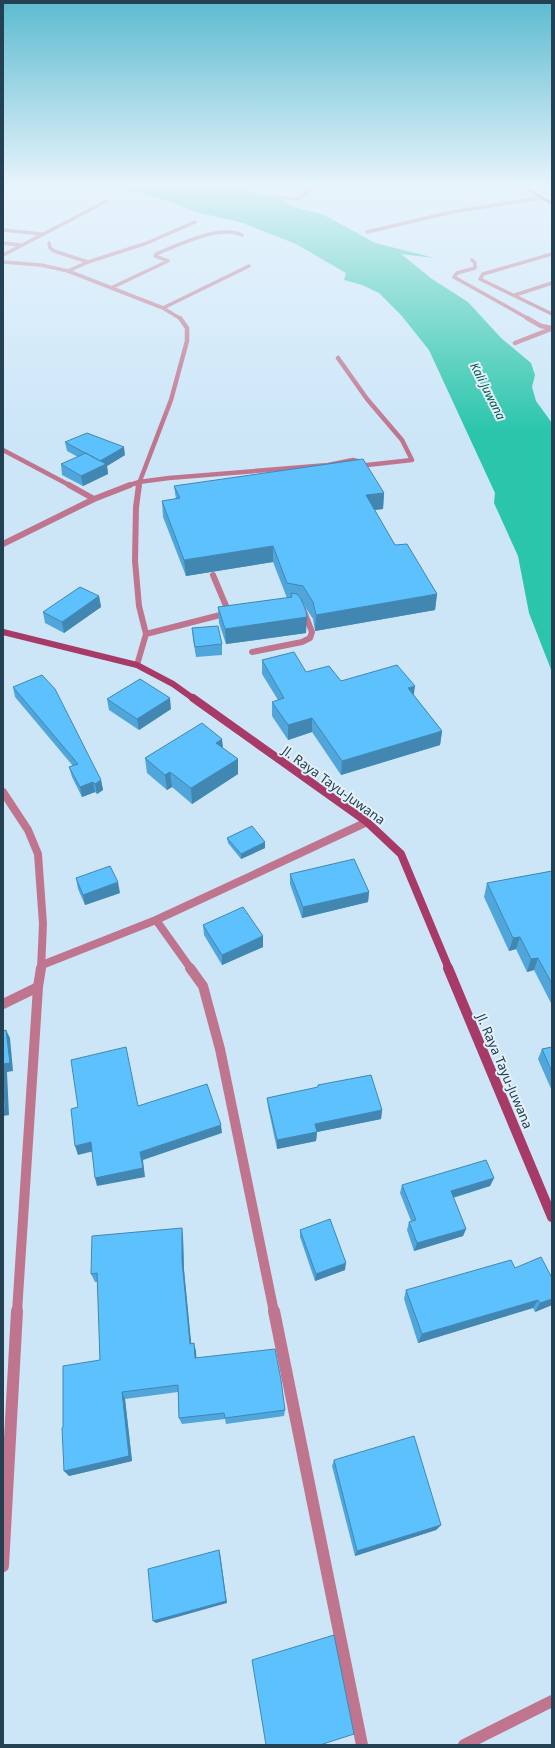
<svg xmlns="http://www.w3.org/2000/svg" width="555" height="1748" font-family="'Noto Sans',sans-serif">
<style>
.water{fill:#2ac5ab}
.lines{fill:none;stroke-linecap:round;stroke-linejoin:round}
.service{stroke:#c0758e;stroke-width:3.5}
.minor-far5{stroke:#c0758e;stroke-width:3.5}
.minor-far4{stroke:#c0758e;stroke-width:4.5}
.minor-far3{stroke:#c0758e;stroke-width:6}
.minor-far2{stroke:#c0758e;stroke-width:8}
.minor-far1{stroke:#c0758e;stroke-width:10}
.minor{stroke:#c0758e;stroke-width:12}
.tertiary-far2{stroke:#c0758e;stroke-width:8}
.tertiary-far1{stroke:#c0758e;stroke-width:10}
.tertiary{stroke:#c0758e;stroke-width:12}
.secondary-far2{stroke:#a73a67;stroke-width:6}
.secondary-far1{stroke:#a73a67;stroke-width:8}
.secondary{stroke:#a73a67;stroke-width:10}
.trunk{fill:#760d40;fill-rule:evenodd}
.wall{fill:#50a6da}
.shaded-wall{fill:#4187b2}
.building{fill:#5dc1fe;stroke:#4187b2}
.labels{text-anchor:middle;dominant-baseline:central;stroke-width:4;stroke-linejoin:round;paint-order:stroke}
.far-water-label{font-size:12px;font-style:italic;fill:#01594c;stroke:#e4f1fa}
.street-label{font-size:13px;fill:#244053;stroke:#e4f1fa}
</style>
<rect width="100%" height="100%" fill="#cce6f8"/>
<path class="water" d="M85,187H236L281,200L293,207L322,214L375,243L435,258L401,254L432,279L468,302L501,338L531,363L535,375L532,387L536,401L552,423V672L529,613L518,556L494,503L495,493L429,350L401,315L379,293L362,285L344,280L346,273L296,244L240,222L203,214L156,197L133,192Z"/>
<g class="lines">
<path class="service" d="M367,232L452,212L540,198
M49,243L50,248L54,251L88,262
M68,271L88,262L147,243L195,222"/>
<path class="minor-far5" d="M275,197L297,199L315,187
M3,230L42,234
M3,243L20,245
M552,254L483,274L480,279L552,314
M3,255L107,201
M472,260L475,263V268L457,273L454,277L529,319
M3,262L41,265L68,271L163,308L181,319
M113,287L168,261L155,256L156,254C178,245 220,224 242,235
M515,295L552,283
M163,308L249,266"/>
<path class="minor-far4" d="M527,318L541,326L552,328
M515,343L551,329
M3,450L71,486
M127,486L139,482L169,478L328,465L353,460L357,461L358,466L412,460L402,440L367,399L338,358
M138,486L171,400L187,341V328L180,318"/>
<path class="minor-far3" d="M69,485L94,499
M3,544L94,499L130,485
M213,575L229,613
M146,634L228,613
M252,652L302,642L310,638L312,632L303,609
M137,665L146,634L139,606L135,561L136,507L139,485"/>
<path class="minor-far2" d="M156,920L191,969
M42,965L156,920L367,822"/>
<path class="minor-far1" d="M190,968L203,986L220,1049L274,1312
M3,1004L38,987"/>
<path class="minor" d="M274,1311L362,1745
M464,1745L552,1701"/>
<path class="tertiary-far2" d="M3,792L28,830L38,854L43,924L41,969"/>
<path class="tertiary-far1" d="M17,1312L38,987L41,968"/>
<path class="tertiary" d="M3,1566L17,1311"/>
<path class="secondary-far2" d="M3,632L137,665L173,684L194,699"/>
<path class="secondary-far1" d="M193,698L367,822L401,854L449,969"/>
<path class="secondary" d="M448,968L552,1217"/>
<path class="trunk" d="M521,187H526L552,202V205Z"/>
</g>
<path class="wall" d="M65,442L125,455L107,466L108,474L83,486L62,475L61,464L78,457L67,451Z
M174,486L384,493L383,509L374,510L395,545L437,594L435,610L315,631L313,619L302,602L306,633L226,644L219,623L218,607L287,598L273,562L186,576L163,517L162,501L176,499Z
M99,596L101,607L64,633L45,623L43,612Z
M192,628L222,644V655L196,657L193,639Z
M262,660L306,672L341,681L414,695L442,731L440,745L341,775L312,732L288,740L272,716V702L278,700L262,674Z
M13,687L101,780L103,790L97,794L95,792L82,797L72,777L69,767L73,766L15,697Z
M107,699L171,709L139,730L109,710Z
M222,739L223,748L238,759V774L192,804L172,787L167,790L147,773L145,758Z
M227,838L265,848L241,859L228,843Z
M552,871V1005L534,970L527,972L516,949L509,951L484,897L487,883Z
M290,874L369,892L368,902L302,918L290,884Z
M76,878L120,893L85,905L78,889Z
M203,925L263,936V947L222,965L204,935Z
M552,1047V1091L538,1059L542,1049Z
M318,1085L382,1110L381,1119L317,1132L316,1141L277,1149L268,1107L267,1098L318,1088Z
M494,1178L490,1186L453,1198L466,1229L463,1236L414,1251L407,1230L409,1222L411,1221L400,1193L402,1185Z
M300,1230L345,1270L315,1281L300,1237Z
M183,1237L184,1270L191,1344L196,1351V1358L285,1410L284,1416L226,1424L225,1419L182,1424L179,1418L178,1392L125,1399L132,1461L69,1476L63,1427L100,1360L98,1282H95L91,1274Z
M515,1268L552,1305L535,1312L533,1308L418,1343L404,1299L406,1290Z
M334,1460L441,1525L436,1530L355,1556L332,1466Z"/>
<path class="shaded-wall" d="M124,447L125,455L107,466L108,474L83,486L81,476L100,461Z
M384,493L383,509L364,511L366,495Z
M273,546V562L186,576L184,560Z
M437,594L435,610L315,631L316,615Z
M99,596L101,607L64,633L62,622Z
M307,617L306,633L226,644L225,629Z
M415,686L413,701L408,688Z
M170,698L171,709L139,730L137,719Z
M312,718V732L288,740V725Z
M442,731L440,745L341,775L342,761Z
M222,739L223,754L216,743Z
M238,759V774L192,804L191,788Z
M170,772L172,787L167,790L165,775Z
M101,780L103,790L97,794L95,784Z
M93,782L95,792L82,797L80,787Z
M265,842V848L241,859V854Z
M118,882L120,893L85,905L83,895Z
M369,892L368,902L302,918L303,907Z
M263,936V947L222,965V955Z
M520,937L516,949L509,951L513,938Z
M538,958L534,970L527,972L531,959Z
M6,1030L10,1038L13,1071L7,1072L9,1115L3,1116V1064Z
M382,1110L381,1119L317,1132L316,1141L277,1149V1140L315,1124Z
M221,1125L222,1133L143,1160L145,1177L97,1186L95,1178L140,1152Z
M91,1142L94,1151L78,1155L75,1146Z
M494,1178L490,1186L448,1199L451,1191Z
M182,1228L183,1237L184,1270L192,1351L190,1344L182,1261Z
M466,1229L463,1236L414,1251L417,1243Z
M346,1263L345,1270L315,1281L316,1274Z
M552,1299V1305L535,1312L540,1303Z
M538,1300L533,1308L418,1343L422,1334Z
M194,1343L196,1351L197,1365L195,1358Z
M122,1392L125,1399L132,1461L69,1476L64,1471Z
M441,1525L436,1530L355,1556L357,1551Z
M219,1550L220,1553L227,1603L156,1623L153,1621Z"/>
<path class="building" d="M87,433L124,447L100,461L65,442Z
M86,453L106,464L81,476L61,464Z
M363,459L384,493L366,495L395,545L407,544L437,594L316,615L313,602L303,586L287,583L273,546L184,560L162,501L180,498L174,486Z
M80,587L99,596L62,622L43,612Z
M291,593L297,594L301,599L306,611L307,617L225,629L218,607L292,597Z
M218,626L222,644L195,647L192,628Z
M294,652L306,672L329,666L341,681L397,665L415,686L408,688L442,731L342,761L312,718L288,725L272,702L284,698L262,660Z
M42,675L55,689L101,780L95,784L93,782L80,787L69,767L78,764L13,687Z
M140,679L170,698L137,719L107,699Z
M202,723L222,739L216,743L238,759L191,788L170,772L165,775L145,758Z
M252,826L265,842L241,854L227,838Z
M354,859L369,892L303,907L290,874Z
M110,866L118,882L83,895L76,878Z
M552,871V984L538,958L531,959L520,937L513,938L487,883Z
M243,907L263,936L222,955L203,925Z
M6,1030L10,1063L3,1064L5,1107L3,1108V1031Z
M126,1047L138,1106L207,1084L221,1125L140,1152L143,1168L95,1178L91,1142L75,1146L71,1109L78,1107L71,1060Z
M552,1047V1072L542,1049Z
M371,1075L382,1110L315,1124L317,1132L277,1140L267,1098L318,1087V1085Z
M486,1160L494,1178L451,1191L466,1229L417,1243L409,1222L416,1220L402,1185Z
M330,1219L346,1263L316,1274L300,1230Z
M182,1228V1261L190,1344L194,1343L195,1358L275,1349L281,1380L285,1410L225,1418L224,1413L179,1418L178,1385L122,1392L129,1456L64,1471L62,1428L63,1427V1366L100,1360L97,1273L91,1274L92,1236Z
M541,1257L552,1278V1299L540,1303L538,1300L422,1334L406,1290L511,1260L515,1268Z
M414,1436L441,1525L357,1551L334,1460Z
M219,1550L226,1601L153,1621L148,1569Z
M334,1635L354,1734L320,1745H266L252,1660Z"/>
<linearGradient id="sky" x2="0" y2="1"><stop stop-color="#5cbbd0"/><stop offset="0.43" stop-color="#e8f4fc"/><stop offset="1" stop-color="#e8f4fc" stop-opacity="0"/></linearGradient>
<rect width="555" height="432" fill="url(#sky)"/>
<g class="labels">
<g class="far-water-label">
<text transform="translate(488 391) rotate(63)">Kali Juwana</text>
</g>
<g class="street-label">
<text transform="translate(334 785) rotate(36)">Jl. Raya Tayu-Juwana</text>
<text transform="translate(505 1071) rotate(67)">Jl. Raya Tayu-Juwana</text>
</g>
</g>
<rect width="555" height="1748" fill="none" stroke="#244053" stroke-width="8"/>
</svg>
